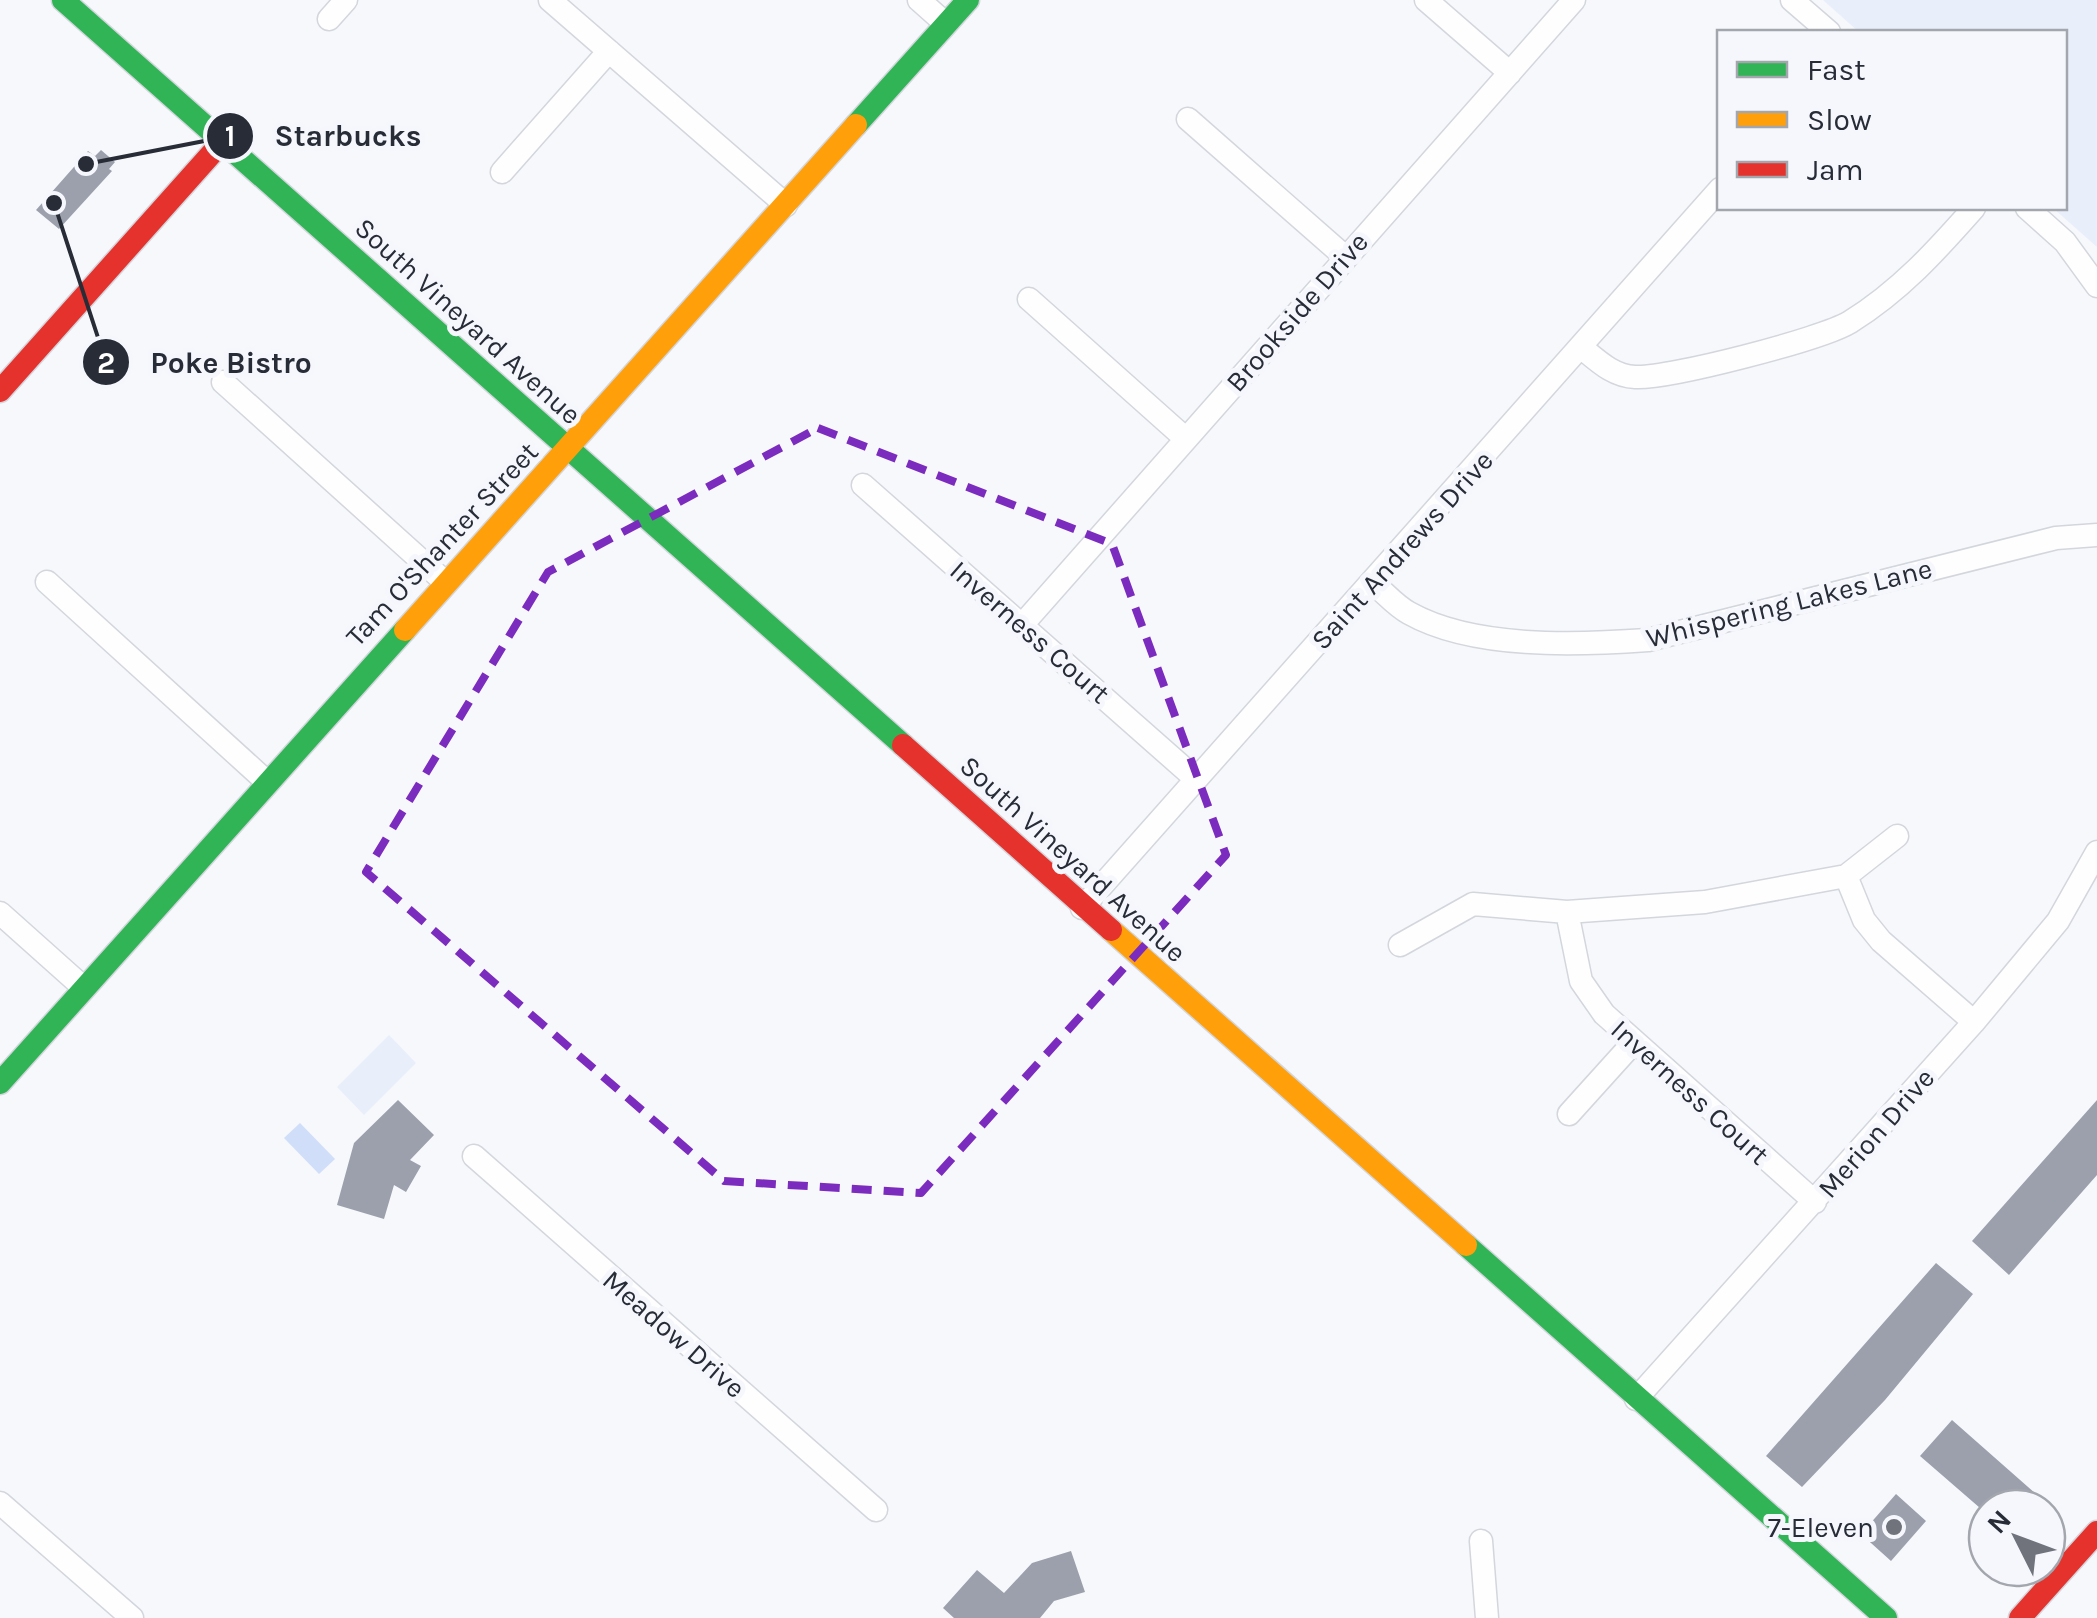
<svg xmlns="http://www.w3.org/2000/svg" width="2097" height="1618" font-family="Karla,sans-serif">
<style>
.green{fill:#e8eefa}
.water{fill:#d0defa}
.building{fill:#9ba0ac}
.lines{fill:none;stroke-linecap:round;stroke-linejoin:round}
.street-casing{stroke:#d3d6dd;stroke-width:25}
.fast-casing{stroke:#d3d6dd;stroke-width:25}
.slow-casing{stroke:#d3d6dd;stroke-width:25}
.jam-casing{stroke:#d3d6dd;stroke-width:25}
.street{stroke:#fefefe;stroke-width:22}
.fast{stroke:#30b455;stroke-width:22}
.slow{stroke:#ff9f0a;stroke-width:22}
.jam{stroke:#e5322d;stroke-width:22}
.marked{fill:none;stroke:#7b2cbf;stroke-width:8;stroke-dasharray:20 12;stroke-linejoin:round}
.poi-dot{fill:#70737b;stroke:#f5f7fd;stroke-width:4}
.labels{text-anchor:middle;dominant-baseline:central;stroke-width:10;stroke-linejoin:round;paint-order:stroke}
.street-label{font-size:28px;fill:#272c36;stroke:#f5f7fd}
.poi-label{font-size:28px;fill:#272c36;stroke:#f5f7fd;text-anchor:end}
.leader{fill:none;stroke:#272c36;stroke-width:4}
.callout-dot{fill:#272c36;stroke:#f5f7fd;stroke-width:4}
.mark-label{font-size:30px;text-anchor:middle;font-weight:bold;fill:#fff}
.callout-label{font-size:30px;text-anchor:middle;font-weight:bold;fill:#272c36;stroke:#f5f7fd;stroke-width:10;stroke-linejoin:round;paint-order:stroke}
</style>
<rect width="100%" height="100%" fill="#f7f8fb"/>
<path class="green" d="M1823,0H2097V247L2053,208H2064V32H1859Z
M389,1035L416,1063L364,1115L337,1087Z"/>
<path class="water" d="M300,1123L335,1159L319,1174L284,1138Z"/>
<path class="building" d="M101,150L115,162L109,169L112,171L59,229L36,210L88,151L95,156Z
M398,1100L434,1135L410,1160L421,1166L406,1192L394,1185L384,1219L337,1205L354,1143Z
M2097,1100V1175L2009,1275L1972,1241Z
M1936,1263L1973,1294L1885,1400L1802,1487L1766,1456Z
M1952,1420L2052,1508H1980L1920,1456Z
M1896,1494L1926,1521L1891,1561L1861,1534Z
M1071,1551L1085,1592L1054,1601L1040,1618H954L943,1608L977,1570L1004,1593L1032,1563Z"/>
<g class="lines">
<g class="street-casing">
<path id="street" d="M550,0L786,205
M919,0L946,24
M1426,0L1510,73
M1792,0L1829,32
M329,19L346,0
M1188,119L1344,256
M502,172L609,51
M2027,208L2065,242L2097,286
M1029,299L1186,439
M1582,348C1598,361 1613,376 1635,377C1668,379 1822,339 1850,322C1900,291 1936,251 1974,208
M223,382L445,582
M863,485L1196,779
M47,582L267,782
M1373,583C1385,593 1396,606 1409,613C1473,649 1576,645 1648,640L2056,538L2097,535
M1022,625L1574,0
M1846,876L1864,920L1881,941L1974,1022
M1082,908L1720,189
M1567,912L1581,981L1604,1014L1815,1202
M0,913L84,988
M1400,945L1473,904L1567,912L1705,902L1846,876L1897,836
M1569,1114L1634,1042
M474,1156L876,1510
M1636,1399L1974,1022L2058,921L2097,852
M0,1503L132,1618
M1481,1541L1487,1618"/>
</g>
<g class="fast-casing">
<path id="fast" d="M63,0L903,745
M856,125L968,0
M0,1083L405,630
M1466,1245L1886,1618"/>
</g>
<g class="slow-casing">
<path id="slow" d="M405,630L856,125
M1111,930L1466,1245"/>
</g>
<g class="jam-casing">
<path id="jam" d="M0,391L222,142
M903,745L1111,930
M2020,1618L2097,1532"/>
</g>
<use href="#street" class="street"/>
<use href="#fast" class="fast"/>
<use href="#slow" class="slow"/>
<use href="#jam" class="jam"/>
</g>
<path class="marked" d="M818,428L1112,544L1226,855L921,1193L724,1181L366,872L548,572Z"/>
<circle class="poi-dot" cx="1894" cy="1527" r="10"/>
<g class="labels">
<g class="street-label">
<text transform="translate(1297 312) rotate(-49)">Brookside Drive</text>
<text transform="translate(468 321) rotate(42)">South Vineyard Avenue</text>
<text transform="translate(442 544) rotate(-47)">Tam O'Shanter Street</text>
<text transform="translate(1402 550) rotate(-48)">Saint Andrews Drive</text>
<text transform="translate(1789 603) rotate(-14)">Whispering Lakes Lane</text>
<text transform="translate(1030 632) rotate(41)">Inverness Court</text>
<text transform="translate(1073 859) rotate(42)">South Vineyard Avenue</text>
<text transform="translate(1690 1092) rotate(42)">Inverness Court</text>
<text transform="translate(1876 1133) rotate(-49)">Merion Drive</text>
<text transform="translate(674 1334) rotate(41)">Meadow Drive</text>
</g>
<g class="poi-label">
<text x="1874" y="1527">7-Eleven</text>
</g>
</g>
<path class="leader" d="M86 164L230 136M54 203L106 362"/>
<g class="callout-dot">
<circle cx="86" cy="164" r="10"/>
<circle cx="54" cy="203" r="10"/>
<circle cx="230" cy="136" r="25"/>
<circle cx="106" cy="362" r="25"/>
</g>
<g class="mark-label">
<text x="230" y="146">1</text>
<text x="106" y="373">2</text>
</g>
<g class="callout-label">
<text x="348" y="146">Starbucks</text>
<text x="231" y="373">Poke Bistro</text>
</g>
<rect x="1717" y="30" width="350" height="180" fill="#f5f7fd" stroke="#a3a6ad" stroke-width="2.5"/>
<rect x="1737" y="62" width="50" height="15" fill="#30b455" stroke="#a3a6ad" stroke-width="2.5"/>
<text x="1807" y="80" font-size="30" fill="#272c36">Fast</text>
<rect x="1737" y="112" width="50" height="15" fill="#ff9f0a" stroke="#a3a6ad" stroke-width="2.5"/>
<text x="1807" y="130" font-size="30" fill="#272c36">Slow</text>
<rect x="1737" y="162" width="50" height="15" fill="#e5322d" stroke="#a3a6ad" stroke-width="2.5"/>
<text x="1807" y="180" font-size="30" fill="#272c36">Jam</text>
<g transform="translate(2017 1538) rotate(312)"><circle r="48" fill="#f5f7fd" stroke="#a3a6ad" stroke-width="2.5"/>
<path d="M0-8L18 38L0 25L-18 38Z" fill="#70737b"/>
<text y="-15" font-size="28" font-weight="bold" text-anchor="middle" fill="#272c36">N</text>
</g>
</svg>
